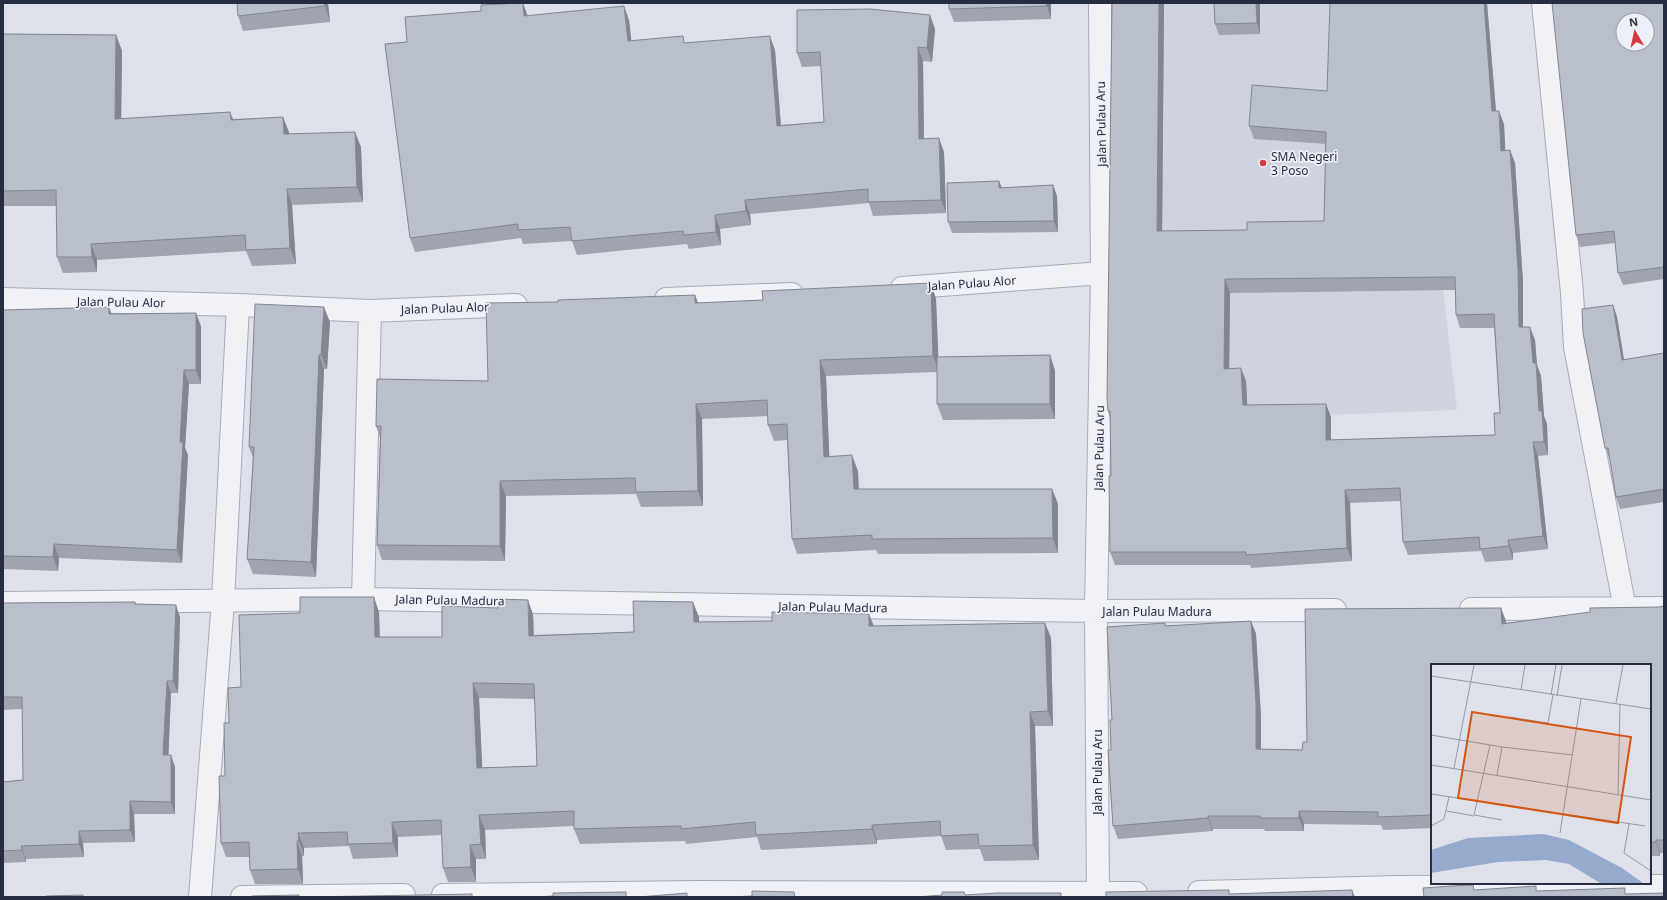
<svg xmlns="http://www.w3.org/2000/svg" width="1667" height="900" font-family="'Noto Sans',sans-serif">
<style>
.built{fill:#cfd3de}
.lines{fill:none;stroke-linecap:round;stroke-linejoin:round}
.street-casing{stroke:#a7abb6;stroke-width:24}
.street{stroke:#f1f2f7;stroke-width:22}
.wall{fill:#a0a4af;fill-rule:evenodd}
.shaded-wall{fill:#82868f}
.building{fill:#babfcc;stroke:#82868f;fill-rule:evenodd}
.poi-dot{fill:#d8383f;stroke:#edf0f6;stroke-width:1.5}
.labels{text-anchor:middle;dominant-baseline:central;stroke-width:3.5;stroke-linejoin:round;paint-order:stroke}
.street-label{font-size:12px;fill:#262d40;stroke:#edf0f6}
.poi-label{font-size:12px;fill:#262d40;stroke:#edf0f6;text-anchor:start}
.inset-road{fill:none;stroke:#9499a5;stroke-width:1}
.view{fill:#d55511;fill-opacity:0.15;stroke:#d55511;stroke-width:2}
.inset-edge{fill:none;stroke:#262d40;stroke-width:2}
</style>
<rect width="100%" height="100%" fill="#dee1e9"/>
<path class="built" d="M1095,3H1410L1457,410L1299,416L1101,429Z"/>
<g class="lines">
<g class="street-casing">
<path id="street" d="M1543,3L1572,293L1575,347L1625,609
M902,288L1102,273
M3,299L238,305L370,311L516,305
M666,299L792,294
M363,599L370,311
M3,603L363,599L1096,611L1335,610
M1471,609L1664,608
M1199,892L1399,887L1664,886
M443,895L699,892L1136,893
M200,897L223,601L238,305
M242,897L404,895
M1098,897L1096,611L1102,273L1100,3"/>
</g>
<use href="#street" class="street"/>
</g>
<path class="wall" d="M328,3L330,22L243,31L238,16Z
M523,3L527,15L629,20L631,41L686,43L775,50L781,125L824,122L821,66L802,67L797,53L935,29L932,62L923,61L924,139L944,152L946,213L873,216L869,203L750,214L751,225L720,229L721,245L689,249L687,244L577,255L572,241L523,244L521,238L415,252L410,238L407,42L481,11Z
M949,3H1051V19L954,22L949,9Z
M1112,3H1164L1162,231L1247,230L1324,221L1326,144L1254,139L1249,126L1327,91L1487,3L1496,111L1504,124L1505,150H1510L1515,163L1523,282V327L1535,340L1537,365L1541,376L1544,416L1547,424L1548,455L1538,456L1548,549L1513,553V560L1485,562L1481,551L1408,555L1403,542L1401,501L1350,503L1352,561L1251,568L1250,565H1115L1110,552L1111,476L1110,419L1108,411ZM1455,290L1456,315L1460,328H1494L1500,413L1495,435L1331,440V417L1247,405L1246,381L1229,368L1230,293Z
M1214,3H1260V34L1219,35L1215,24Z
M1664,3V279L1623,285L1618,273L1615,243L1580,247L1576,235Z
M3,34L116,35L122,51L121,119L230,112L233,119L283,117L289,134L361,147L363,202L292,205L296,264L252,266L246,251L97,260V272L63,273L57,257L56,206H3Z
M999,181L1002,188L1053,185L1057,196L1058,232L952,233L948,222Z
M931,283L936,299L938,357L1050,355L1055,371V419L943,420L937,404V372L826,376L829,457L858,471L859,489H1052L1058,504V553L878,554L876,550L797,554L792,539L787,440L774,441L768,425V416L702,419L703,506L641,507L636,494L506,496L505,561L382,560L377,545L380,438L376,426L488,381L558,302L695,295L698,303L763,300Z
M1613,305L1617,317L1624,360L1664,353V502L1620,509L1616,497L1610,460L1605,448Z
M3,310L112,314L201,326V384H189L185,448L188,455L182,563L59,558L58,571L3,569Z
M330,322L327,369H324L316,577L253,574L247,559L253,458L249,447Z
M135,602L136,604L180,617L178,693H171L168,755L175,767V814H134L135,842L83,843L84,857L26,859V862L3,863V782L23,780L22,709L3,710V603Z
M1664,606V853H1660V856H1650V665H1432V828L1383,830L1381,825L1304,824V831H1265L1264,829H1213V831L1118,839L1113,826L1108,750H1111L1110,720H1112L1107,627L1165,623L1166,626L1251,621L1256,634L1261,717V749L1302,750L1303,742H1307L1305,609L1501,608L1506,623L1590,612V608L1659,607Z
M379,612L380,637H442L533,614L534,635L634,632L699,617V622L874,626L1045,623L1051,638L1053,726H1035L1039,860L984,861L980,849L946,850L941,836L877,840V844L761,850L757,837L686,844L685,841L580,844L574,829V826L485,830L486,859H476V882H448L443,868L442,835L398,837V857L353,859L349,846L304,848V856H302L303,884H255L250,870L249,857H226L221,843L229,723L241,687L300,613ZM479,698L535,699L537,766L482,768Z"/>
<path class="shaded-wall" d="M324,3H328L330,22L325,6Z
M523,3L528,17L524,16Z
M1046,3H1051V19L1047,6Z
M1159,3H1164L1162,244L1157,231Z
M1256,3H1260V34L1257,23Z
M1484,3H1487L1497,124L1492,111Z
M624,6L629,20L633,55L628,41Z
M930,15L935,29L932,62L927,48Z
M116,35L122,51L121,135L115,119Z
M770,36L775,50L782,140L777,126Z
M918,47L923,61L924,152L919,139Z
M1499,111L1504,124L1506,164L1501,151Z
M230,112L236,128L231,120Z
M283,117L289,132L290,149L284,134Z
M355,132L361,147L363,202L357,187Z
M939,138L944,152L946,213L941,200Z
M1510,150L1515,163L1523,282V341L1519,327Z
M999,181L1003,192L999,188Z
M1053,185L1057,196L1058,232L1054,221Z
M287,189L292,205L296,264L290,248Z
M745,200L750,214L751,225L746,211Z
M715,215L720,229L721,245L716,232Z
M91,244L97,260V272L92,257Z
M1225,279L1230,293L1229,382L1224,369Z
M931,283L936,299L939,372L933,356Z
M695,295L701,311L695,303Z
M1613,305L1617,317L1626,372L1622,360Z
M109,307L114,320L109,314Z
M324,307L330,322L327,369L321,355Z
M196,313L201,326V384L196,370Z
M1530,327L1535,340L1537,365L1541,376L1544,416L1547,424L1548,455L1544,442L1533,363Z
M319,355L324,369L316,577L311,562Z
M1050,355L1055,371V419L1050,404Z
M820,360L826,376L830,472L824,457Z
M1241,368L1246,381L1248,419L1243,405Z
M184,370L189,384L185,448L188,455L182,563L177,550L180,442Z
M696,404L702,419L703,506L698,491Z
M1326,404L1331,417V453L1326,440Z
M1533,442L1538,456L1548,549L1543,536Z
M852,455L858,471L859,505L854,489Z
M500,481L506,496L505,561L500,546Z
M1052,489L1058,504V553L1053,538Z
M1345,490L1350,503L1352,561L1347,548Z
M1508,540L1513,553V560L1509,546Z
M54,544L59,558L58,571L53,557Z
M374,597L379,612L380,652L375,637Z
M528,600L533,614L534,650L529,636Z
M693,602L699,617V637L694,622Z
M176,605L180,617L178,693L173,681Z
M1501,608L1506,621V637L1502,624Z
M869,614L875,629L869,626Z
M1251,621L1256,634L1261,717V763L1256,749Z
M1045,623L1051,638L1053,726L1048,711Z
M167,681L171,693L168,767L163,755Z
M473,683L479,698L483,783L477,768Z
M1030,712L1035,726L1039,860L1033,845Z
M171,755L175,767V814L171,802Z
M130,801L134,814L135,842L130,830Z
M1299,811L1304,824V831L1299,818Z
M479,815L485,830L486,859L481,844Z
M1208,816L1213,829V831L1208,818Z
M392,822L398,837V857L393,843Z
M872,825L877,840V844L872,829Z
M79,831L83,843L84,857L79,844Z
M298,833L304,848V856L299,841Z
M1656,840L1660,853V856L1656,842Z
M297,841L302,856L303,884L298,869Z
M470,845L476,859V882L471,867Z
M21,846L26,859V862L22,850Z
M1352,890L1355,897H1353Z"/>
<path class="building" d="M237,3H324L325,6L238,16Z
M521,3H523L524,16L624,6L628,41L683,36L684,43L770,36L777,126L824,122L820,52L797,53V10L870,9L930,15L927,48L918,47L919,139L939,138L941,200L868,202V189L745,200L746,211L715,215L716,232L684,235L683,231L572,241L570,227L518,230V224L410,238L385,44L407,42L405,17L481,11V5Z
M949,3H1046L1047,6L949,9Z
M1112,3H1159L1157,231L1247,230V222L1324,221L1326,132L1249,126L1252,85L1327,91L1330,3H1484L1492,111H1499L1501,151L1510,150L1518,269L1519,327H1530L1533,363H1536L1539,411H1542L1544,442H1533L1543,536L1508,540L1509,546L1480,549L1479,537L1403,542L1400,488L1345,490L1347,548L1246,555V552H1110L1109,476H1111L1110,411H1108L1107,399ZM1455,277L1456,315L1494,314L1500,413H1494L1495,435L1326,440V404L1243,405L1241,368L1224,369L1225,279Z
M1214,3H1256L1257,23L1215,24Z
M1552,3H1664V267L1618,273L1614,231L1576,235ZM1623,20H1647V44H1623Z
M3,34L116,35L115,119L230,112L231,120L283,117L284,134L355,132L357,187L287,189L290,248L246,250L245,235L91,244L92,257H57L56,190L3,191Z
M999,181V188L1053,185L1054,221L948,222L947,183Z
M931,283L933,356L820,360L824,457L852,455L854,489H1052L1053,538L872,539V535L792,539L787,424L768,425L767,400L696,404L698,491L636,492L635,478L500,481V546L377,545L381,426H376L377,379L488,381L486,303L558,302V300L695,295V303L763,300L762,291Z
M255,304L324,307L321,355H319L311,562L247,559L254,447H249Z
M1613,305L1622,360L1664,353V489L1616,497L1608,448H1605L1583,333L1582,309Z
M109,307V314L196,313V370H184L180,442H183L177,550L54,544L53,557L3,556V310Z
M1050,355V404H937V357Z
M300,597H374L375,637H442V606L498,608V599L528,600L529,636L634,632L633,601L693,602L694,622L772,621V612L869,614V626L1045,623L1048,711L1030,712L1033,845L979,846L978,834L941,836L940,821L872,825V829L756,835L755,822L681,829V826L574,829V811L479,815L481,844L470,845L471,867L443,868L441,820L392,822L393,843L348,844L347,832L298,833L299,841H297L298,869L250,870L249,842L221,843L219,776H225L224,723H229L228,688L241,687L239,615L300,613ZM473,683L534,684L537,766L477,768Z
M135,602V604L176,605L173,681H167L163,755H171V802L130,801V830L79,831V844L21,846L22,850L3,851V782L23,780L22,697H3V603Z
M1664,606V840H1656V842H1650V665H1432V815L1378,817V812L1299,811V818H1260V816H1208V818L1113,826L1108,750H1111L1110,720H1112L1107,627L1165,623V626L1251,621L1256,704V749L1302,750L1303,742H1307L1305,609L1501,608L1502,624L1590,612V608L1659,607Z
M1473,885L1474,890L1536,886V891L1625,888V894L1664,893V897H1424L1423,888L1451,886Z
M1229,890V894L1352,890L1353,897H1106V892Z
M752,891L794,892L795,897H729L752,896Z
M626,892V897H536L553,896V893Z
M942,892H964L965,895L997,893H1061V897H917L942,895Z
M687,893V897H639Z
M472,894V897H309Z
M83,895V897H46V896Z
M299,895V897H252V896Z"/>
<circle class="poi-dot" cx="1263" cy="163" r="4"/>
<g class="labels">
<g class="street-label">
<text transform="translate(1101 124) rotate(-91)">Jalan Pulau Aru</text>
<text transform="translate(972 283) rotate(-4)">Jalan Pulau Alor</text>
<text transform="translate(121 302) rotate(1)">Jalan Pulau Alor</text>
<text transform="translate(445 308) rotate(-2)">Jalan Pulau Alor</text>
<text transform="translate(1099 448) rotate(-89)">Jalan Pulau Aru</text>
<text transform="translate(450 600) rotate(1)">Jalan Pulau Madura</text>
<text transform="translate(833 607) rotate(1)">Jalan Pulau Madura</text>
<text x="1157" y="611">Jalan Pulau Madura</text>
<text transform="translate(1097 772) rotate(-90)">Jalan Pulau Aru</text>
</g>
<g class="poi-label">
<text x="1271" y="156">SMA Negeri<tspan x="1271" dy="14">3 Poso</tspan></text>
</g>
</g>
<g transform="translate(1431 664)">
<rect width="220" height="220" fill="#dee1e9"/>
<path d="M112,170L138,176L191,204L212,219H169L138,200L115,196L67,198L0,209V186L37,174Z" fill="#95aacc"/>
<path class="inset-road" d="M0,12L220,45M90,26L94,1M120,31L125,1M126,32L131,1M185,39L192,1M78,53L117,59L122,31M0,71L71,83L142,91M59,81L43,151L71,156M0,101L220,136M23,104L43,1M66,111L71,83M0,130L214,162M187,131L189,40M16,147L43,152M198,160L193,189L220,207M0,162L13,155L18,133M129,169L150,35"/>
<path class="view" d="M41,48L200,73L187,159L27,134Z"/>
<rect width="220" height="220" class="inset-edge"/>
</g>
<rect width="1667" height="900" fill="none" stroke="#262d40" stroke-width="8"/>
<g transform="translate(1635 32) rotate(351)"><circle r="19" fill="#edf0f6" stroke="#9da2ad"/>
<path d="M0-3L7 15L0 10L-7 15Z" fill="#d8383f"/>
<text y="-6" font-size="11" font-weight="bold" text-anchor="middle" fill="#262d40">N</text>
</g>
</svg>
